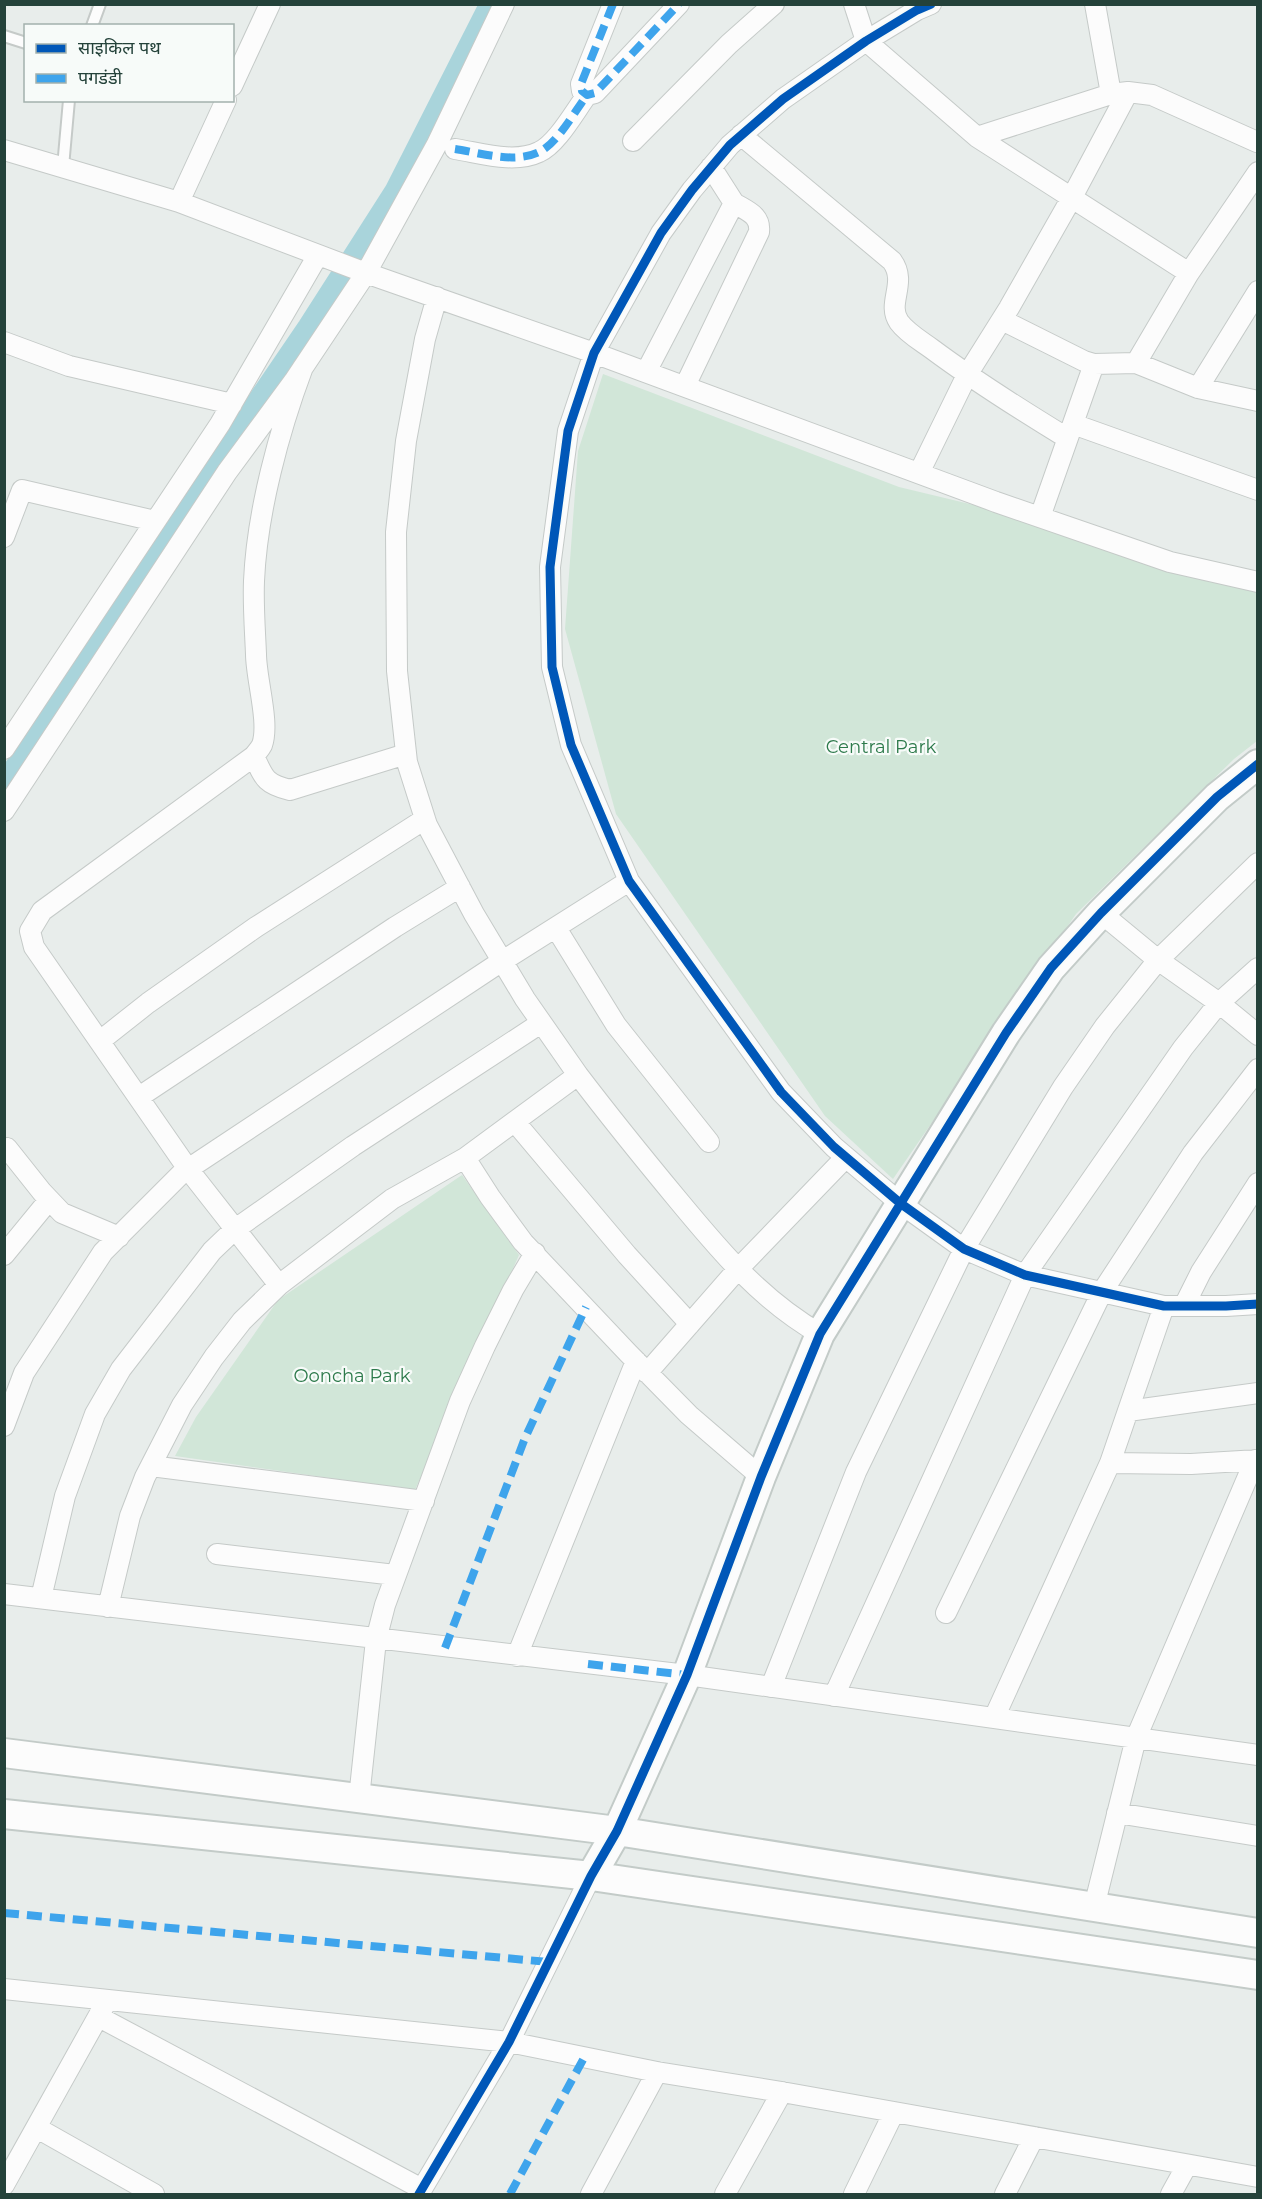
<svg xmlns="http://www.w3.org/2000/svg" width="1262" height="2199" font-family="Montserrat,'Noto Sans Devanagari',sans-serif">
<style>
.green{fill:#d1e6d8}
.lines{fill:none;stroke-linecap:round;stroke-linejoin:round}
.canal{stroke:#a9d4db;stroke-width:21}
.lane-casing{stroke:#c5cac8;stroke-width:14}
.street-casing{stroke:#c5cac8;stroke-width:22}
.secondary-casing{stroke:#c3cbc8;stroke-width:32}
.lane{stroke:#fcfcfc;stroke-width:10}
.street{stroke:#fcfcfc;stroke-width:20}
.secondary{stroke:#fcfcfc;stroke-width:28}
.quiet{stroke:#3ea4ec;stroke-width:8;stroke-dasharray:15 8;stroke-linecap:butt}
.cycleway-casing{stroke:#f7fbf9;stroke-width:13}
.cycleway{stroke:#0057b8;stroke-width:9}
.labels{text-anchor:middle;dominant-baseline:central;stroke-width:4.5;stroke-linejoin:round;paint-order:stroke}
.park-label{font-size:18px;fill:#2d7a4b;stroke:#f7fbf9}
</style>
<rect width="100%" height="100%" fill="#e8edeb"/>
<path class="green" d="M603,374L899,487L1257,573V741L1234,759L1076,914L893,1179L825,1116L616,814L565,629L578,451Z
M462,1175L519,1255L415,1490L175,1456L196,1417L278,1300Z"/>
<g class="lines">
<path class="canal" d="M4,784L164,538L308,327L395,191L490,4"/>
<g class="lane-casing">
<path id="lane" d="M92,26L100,4
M4,36L26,43
M63,167L69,100"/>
</g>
<g class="street-casing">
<path id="street" d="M613,4L581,84L582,91L587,95L595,93L679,4
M854,4L866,41L977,137L1189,273
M931,4L917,10L866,41L783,99L730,145L692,190L661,233L594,353L568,431L550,567L552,667L571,745L629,881L781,1092L834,1147L900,1203L964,1249L1025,1275L1164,1306H1226L1258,1304
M1095,4L1111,94L1128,92L1152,95L1257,142
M232,86L270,4
M741,135L892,261C908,283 886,303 899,322C907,333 921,341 932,349C975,381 1021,410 1067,438
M977,137L1111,94
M633,141L729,44L774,4
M455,149C481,153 514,164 539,152C557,144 575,111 587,95
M4,150L179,202L366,273L594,353L996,502L1170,562L1258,582
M1258,172L1189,273L1136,363L1198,388L1258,401
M179,202L226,100
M437,297L425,339L406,441L396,532L397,671L407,762L427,825L474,914L525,999L578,1075L465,1158L490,1197L523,1242L628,1353L689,1415L761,1477
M1002,320L1084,361L1094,364L1136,363
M4,342L69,366L232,404
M303,367C279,431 257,512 254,581C253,605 255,630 256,654C256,679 270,723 262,745C260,749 257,752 254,756L42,911L30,931L34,947L188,1169L279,1285L392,1199L465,1158
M646,372L734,203L711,167
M685,386L759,232C761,215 747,211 734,203
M1198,388L1258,291
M1073,424L1258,490
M919,473L967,375L1009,308L1071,199L1128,92
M1040,517L1094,364
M4,537L22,490L155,521
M4,749L220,424L318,255
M254,756C264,778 265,784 290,790L406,754
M4,811L227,472L294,381L366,273L437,144L504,4
M1101,913L1158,960L1219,1003L1258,1035
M556,928L616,1025L709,1142
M100,1041L148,1003L256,927L425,819
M578,1075C610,1117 644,1159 678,1200C721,1252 761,1300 820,1334
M139,1097L395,927L460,887
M515,1122L627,1255L690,1324
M4,1150L7,1148L42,1192L62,1213L119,1237
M4,1255L49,1200
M1184,1306L1201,1272L1258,1183
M647,1373L738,1269L846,1157
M1128,1411L1258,1393
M4,1426L24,1373L103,1252L182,1173L493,967L629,881
M1110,1463L1164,1306
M151,1466L424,1501
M217,1554L395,1575
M4,1594L687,1675L1258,1755
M41,1598L65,1496L95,1414L121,1369L212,1251L234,1230L353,1146L541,1023
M108,1607L130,1516L145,1477L182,1405L214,1357L242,1321L279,1285
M946,1613L1102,1292L1193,1153L1258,1069
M517,1656L636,1361
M771,1687L856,1472L964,1249L1063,1087L1105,1026L1158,960L1258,863
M834,1696L1025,1275L1183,1048L1219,1003L1258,968
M994,1718L1110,1463L1191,1464L1258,1460
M359,1798L376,1640L385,1605L460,1401L485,1346L513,1290L535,1253
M1117,1813L1258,1836
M1094,1907L1136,1738L1255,1460
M4,1989L509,2042L657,2072L782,2092L1258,2177
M99,2017L422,2189
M37,2128L154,2194
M4,2185L104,2006
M419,2194L509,2042L591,1876
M591,2194L657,2072
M725,2194L782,2092
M854,2194L894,2112
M1005,2194L1034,2137
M1171,2194L1187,2165"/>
</g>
<g class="secondary-casing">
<path id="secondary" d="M4,1753L617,1831L1258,1933
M4,1814L591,1876L1258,1975
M591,1876L617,1831L687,1675L761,1477L820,1334L1006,1033L1051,968L1101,913L1217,797L1258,764"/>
</g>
<use href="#lane" class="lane"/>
<use href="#street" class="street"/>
<use href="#secondary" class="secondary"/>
<path class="quiet" d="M613,4L581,84L582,91L587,95L595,93L679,4
M455,149C481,153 514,164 539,152C557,144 575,111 587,95
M445,1648L525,1438L586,1307
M588,1664L687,1675
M4,1913L549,1962
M510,2194L585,2056"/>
<g class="cycleway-casing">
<path id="cycleway" d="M931,4L917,10L866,41L783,99L730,145L692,190L661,233L594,353L568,431L550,567L552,667L571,745L629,881L781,1092L834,1147L900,1203L964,1249L1025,1275L1164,1306H1226L1258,1304
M419,2194L509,2042L591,1876L617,1831L687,1675L761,1477L820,1334L1006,1033L1051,968L1101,913L1217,797L1258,764"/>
</g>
<use href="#cycleway" class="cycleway"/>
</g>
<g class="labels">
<g class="park-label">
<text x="881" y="747">Central Park</text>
<text x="352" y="1376">Ooncha Park</text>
</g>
</g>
<rect width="1262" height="2199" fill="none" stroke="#24423a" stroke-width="12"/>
<rect x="24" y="24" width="210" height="78" fill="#f7fbf9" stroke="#a3b1ad" stroke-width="1.5"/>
<rect x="36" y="44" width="30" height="9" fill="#0057b8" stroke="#a3b1ad" stroke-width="1.5"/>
<text x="78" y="54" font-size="18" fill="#24423a">साइकिल पथ</text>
<rect x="36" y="74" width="30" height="9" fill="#3ea4ec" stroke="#a3b1ad" stroke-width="1.5"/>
<text x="78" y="84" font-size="18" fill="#24423a">पगडंडी</text>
</svg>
